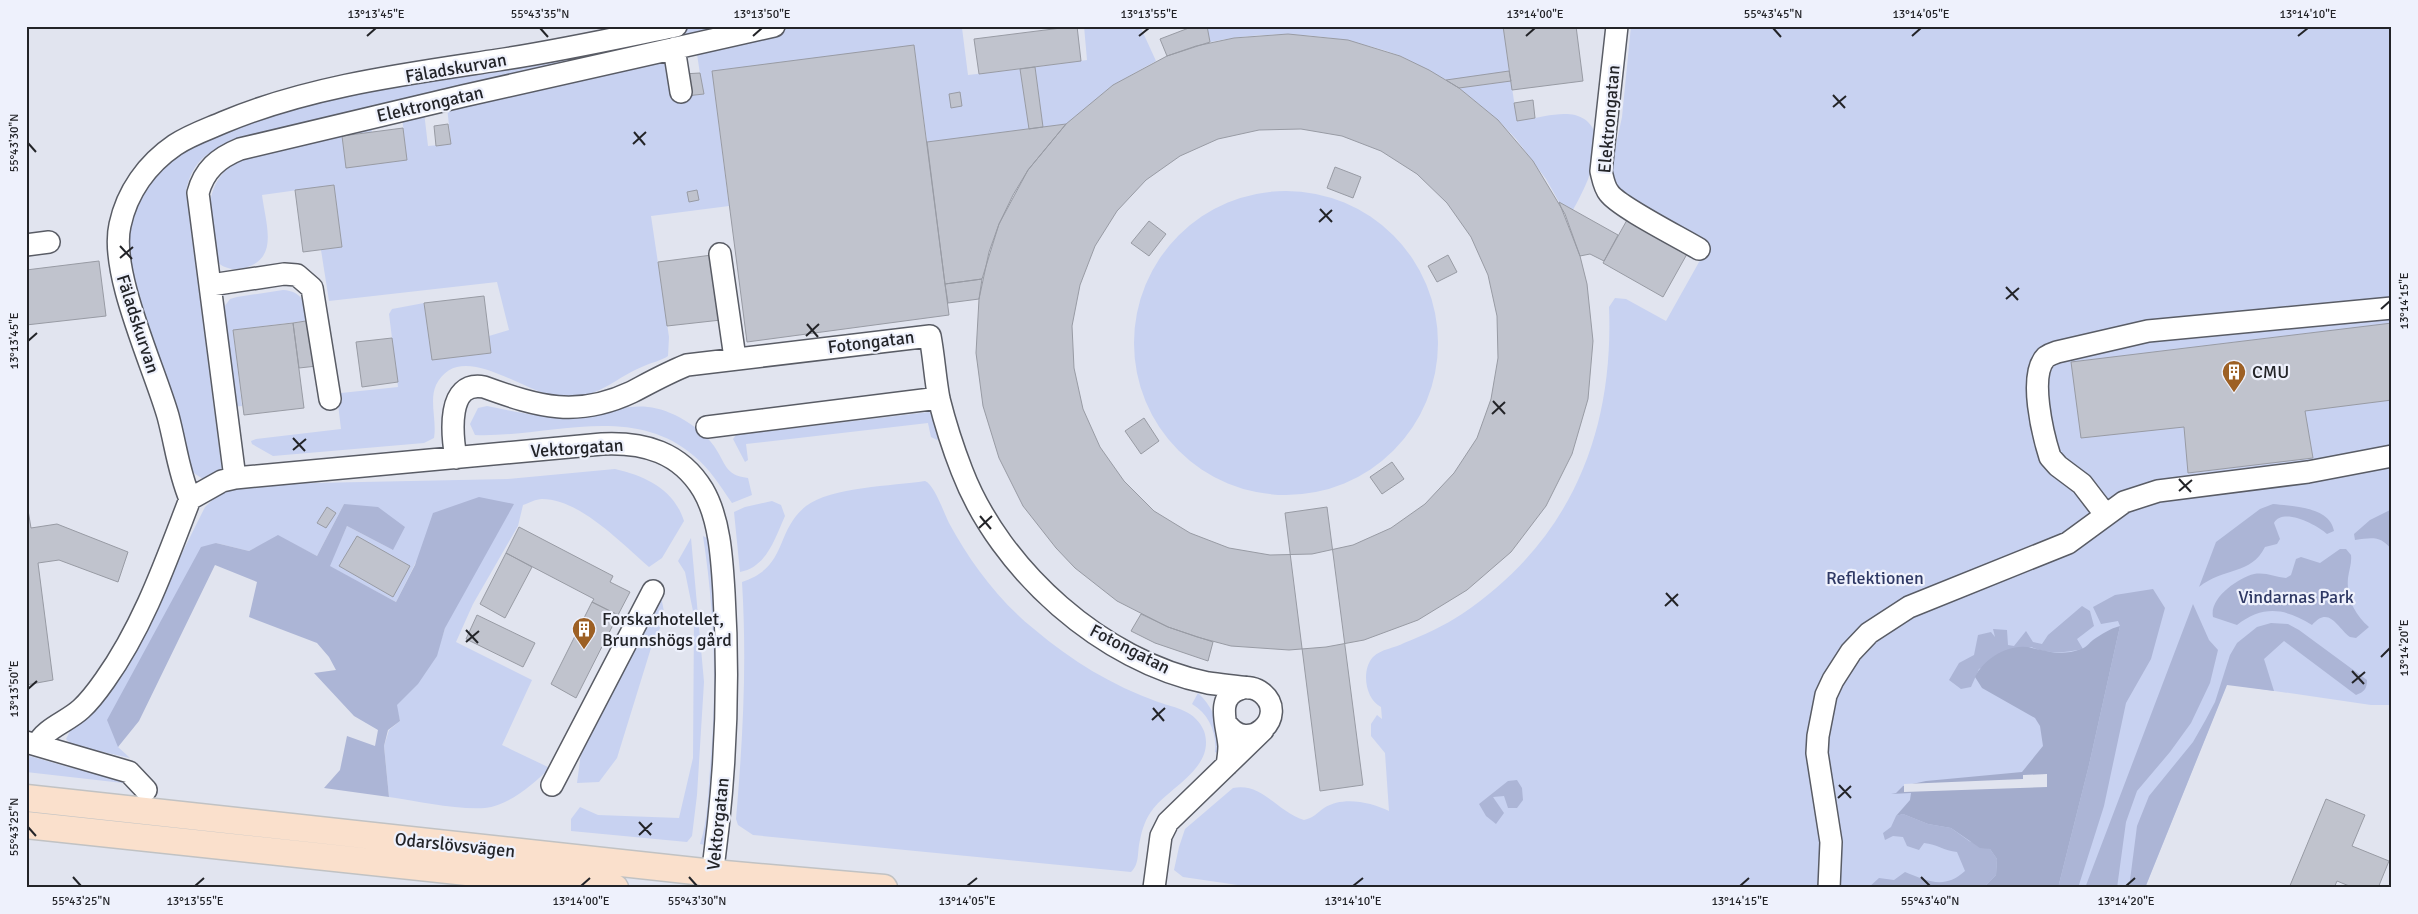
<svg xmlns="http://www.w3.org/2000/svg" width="2418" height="914" font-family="Signika,sans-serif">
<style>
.green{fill:#c8d2f1}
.forest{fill:#acb5d6}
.water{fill:#a3accc}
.pier{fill:#e1e4ef}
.building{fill:#c0c3cd;stroke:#989ba4;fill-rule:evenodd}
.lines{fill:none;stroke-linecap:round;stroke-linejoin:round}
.minor-casing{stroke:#595c65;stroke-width:24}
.major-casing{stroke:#c1c2c3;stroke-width:29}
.minor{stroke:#fff;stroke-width:21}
.major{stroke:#fae0cc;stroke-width:26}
.ticks{fill:none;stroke:#232428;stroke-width:2}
.labels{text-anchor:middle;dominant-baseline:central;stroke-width:4.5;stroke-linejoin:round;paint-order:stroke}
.street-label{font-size:18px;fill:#232428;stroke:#eef1fc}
.poi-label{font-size:18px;fill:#232428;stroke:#eef1fc;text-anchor:start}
.park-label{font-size:18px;fill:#2e3864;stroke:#eef1fc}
.neatline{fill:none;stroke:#232428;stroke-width:2}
.ticks-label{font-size:12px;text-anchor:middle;fill:#232428}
</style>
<rect width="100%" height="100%" fill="#e1e4ef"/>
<path class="green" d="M691,26H742L235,143C207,150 192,162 186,191L222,470L213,477L203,479L189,470L150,332L126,262L127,222L135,201L163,167L183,150L213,134L344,91L587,48Z
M797,26H975L962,28L968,75L1020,69L1029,129L927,142L914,46L712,71L729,206L651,216L669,337L668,356C661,361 652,362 644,366C616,377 601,397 567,398C529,399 461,335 436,385C429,401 437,421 434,438L424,443L273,456L252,444L251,441L256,439L341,429L337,396L341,393L398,387L389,314L392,309L424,303L432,360L491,353L489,336L509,330L497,282L329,301L321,250L342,247L334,185L262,195C266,226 281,263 238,269C230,270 219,266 215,259C212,253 212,243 211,236C206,200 211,174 246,156L371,124L372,132L342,136L346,167L407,160L402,117L424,112L428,146L451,144L447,107L668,59L677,97L703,94L697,54L707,47Z
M1084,26H1140L1156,61L1113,85L1066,124L1043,127L1035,67L1087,60Z
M1207,26H1503L1509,71C1498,73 1454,82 1445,79C1432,75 1413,61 1398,55C1336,33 1274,29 1210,42Z
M1631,26H2392V705H2371L2227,684L2145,888H1258L1183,877L1174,870L1179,847L1185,829L1233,788C1262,782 1276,811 1304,820C1313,818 1317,813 1324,808C1343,796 1370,802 1389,811L1385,753L1371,736V724L1377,715L1382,719L1381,707C1365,699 1361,670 1373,657C1381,649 1395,648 1404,643C1424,635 1444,626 1462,614C1570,541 1614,434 1609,307L1615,298L1626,299L1666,321L1708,246L1626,199L1614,184L1611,173L1612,163L1622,117Z
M1511,81L1517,121C1534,119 1558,111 1575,115C1617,127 1586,187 1573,210L1559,202L1546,179L1516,139L1498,120L1459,88Z
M1134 343a152 152 0 1 1 304 0a152 152 0 1 1-304 0Z
M283,290C302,291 306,304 312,320L233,330L242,406L231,407L221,311L230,299L237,297Z
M487,406C512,411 541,418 567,418C607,418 632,394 675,415C689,422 705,433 714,446C726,463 724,475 748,478L752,495L732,503C720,486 710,469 694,456C632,402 547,438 475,435L470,424L478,408Z
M929,412L937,418L941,436L937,440L931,437L928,423L746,444L748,460L745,462L733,439L736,435Z
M615,469C645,476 674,489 684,521L662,558L649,567C622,544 580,499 542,499C536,499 529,503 523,505L518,526L473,604L456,642L532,680L502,745L550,768C533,784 510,805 485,808C457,810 417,801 389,797L384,746L389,730L400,721L396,705C424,678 434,665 445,628L416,562L396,602L329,566L347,526L393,550L344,504L317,556L278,536L249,551L216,543L118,747L130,758L72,745L66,739L70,731L105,699L122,673L205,507L219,494L228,489L265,484L508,479Z
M925,481C934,484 944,513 949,523C970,562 999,601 1034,629C1072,661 1111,685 1158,702C1176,708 1196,711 1204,731C1216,767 1171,786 1153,809C1146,818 1142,829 1140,840C1137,851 1140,864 1131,872L753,835L738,825L736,819C743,737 747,664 742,582C789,566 774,532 806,506C831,487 893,486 925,481Z
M772,501L781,505L785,516C775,538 767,567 740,572L734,512L745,507Z
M703,536L709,539L713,560L720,671L708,840L705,845L700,844C708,820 708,794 710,769C717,691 715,613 703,536Z
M691,538L704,682L697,795L692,836L687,842L571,831V819L580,807L598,815L679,818L693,758L694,616L685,572L678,561Z
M660,591L665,617L651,648L617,758L599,782L577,783L581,753L647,610Z
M1198,693C1214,708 1224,731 1217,753L1215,752C1217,733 1209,714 1192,704Z
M26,755L68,767L121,778L123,783L26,772Z"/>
<path class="forest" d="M479,497L514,504L445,628L437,656L418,684L397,705L400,721L388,730L384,746L389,797L324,788L340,770L347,736L375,746L378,730L354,716L314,673L336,670L329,657L317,643L249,617L257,582L215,565L139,721L118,747L107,720L201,547L216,543L249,551L278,535L317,556L344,504L378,507L405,527L393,550L347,526L330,566L396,602L415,565L433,513Z
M2273,504C2293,506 2330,507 2334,531L2327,534C2317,525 2283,507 2274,523L2280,539L2277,544L2265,547C2251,575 2224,567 2199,587L2216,542L2260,509Z
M2390,510H2392V550C2380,535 2372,538 2355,540L2354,534L2370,520Z
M2340,549H2346L2351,555C2352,563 2349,570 2348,578C2346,598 2355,615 2369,627L2356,638L2350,637C2337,627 2329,605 2312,625C2285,608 2263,605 2237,625L2213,617C2209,598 2238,578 2254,574C2266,572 2275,577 2286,578L2291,575L2296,559L2301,557L2320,563Z
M2153,589L2165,608L2151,659L2126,703L2104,806L2078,888H2058L2089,765L2120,626L2118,621L2101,624L2093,607L2115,595Z
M2193,604L2209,640L2218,650L2210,683L2191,723L2170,752L2137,791L2126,822L2117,888H2085Z
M2082,606L2090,611L2094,626L2077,639L2083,649C2064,653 2049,654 2031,647L1979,669L1971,687L1961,689L1949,680L1959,663L1974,655L1978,635L1991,632L1995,637L1993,629L2007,630L2008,645L2014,646L2026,631L2033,642L2042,644L2048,635Z
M2271,623L2288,624L2299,630L2367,680C2367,689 2364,692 2356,695L2284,641L2264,659L2274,691L2227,685L2145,888H2129L2137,826L2149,796L2193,742L2205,721L2215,702L2230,655L2237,643L2257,627Z
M1517,780L1522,788L1523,800L1517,808H1508L1504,796L1493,797L1504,813L1496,824L1486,816L1479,804L1508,781Z
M1903,814L1928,824L1951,828L1969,841L1990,849L1997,859L1996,875L1983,888H1868L1879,878L1894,880L1905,872C1928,881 1944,890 1965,871L1957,852C1944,851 1937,844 1924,843L1919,850L1907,846L1903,837L1893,836L1885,840L1883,833L1891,827L1896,816Z"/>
<path class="water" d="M2120,626L2089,765L2058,888H1983L1996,875L1997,859L1990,849L1980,848L1951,828L1928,824L1903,814L1896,816L1910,800L1911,793L1891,794L1896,793L1903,786L1926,781L2022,772L2043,746L2040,726L2035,718L1982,688L1975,677C1984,658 2011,642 2032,648C2050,652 2063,656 2081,649C2086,648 2089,643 2093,640C2102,634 2109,629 2120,626Z"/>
<path class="pier" d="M2047,774V787L1904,792V784L2023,779V775Z"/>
<path class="building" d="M1077,26L1081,61L979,74L974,39Z
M1194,26H1207L1210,42L1167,56L1160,39Z
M1503,26H1576L1583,81L1512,90Z
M1288,34L1348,40L1400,56L1429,70L1459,88L1498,120L1533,161L1565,214L1580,256L1587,284L1593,341L1588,399L1572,454L1546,506L1511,552L1467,590L1418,620L1364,640L1326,647L1289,650L1231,646L1197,637L1168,627L1117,601L1075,568L1056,548L1023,506L999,458L983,406L976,353L979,299L989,252L999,224L1028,170L1066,124L1113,85L1167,56L1196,46L1234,38ZM1301,129L1342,136L1381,151L1417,174L1447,203L1471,237L1488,275L1497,316L1498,358L1491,399L1477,438L1454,473L1425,504L1391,528L1353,545L1312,554L1270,555L1229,548L1190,533L1154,511L1124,481L1100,447L1083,409L1074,368L1072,326L1080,285L1095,246L1117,211L1146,180L1180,156L1218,139L1259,130Z
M914,45L949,315L747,342L712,71Z
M1035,67L1043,127L1029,129L1020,69Z
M1509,71L1511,81L1459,88L1446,80Z
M700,73L704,94L686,96L683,74Z
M960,92L962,106L951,108L949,94Z
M1533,100L1535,118L1517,121L1514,103Z
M448,124L451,144L436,146L434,126Z
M1066,124L1028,170L1013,195L999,224L982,279L945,284L927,142Z
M403,128L407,160L346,168L342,136Z
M1335,167L1361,177L1353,198L1327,188Z
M334,185L342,247L303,252L295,190Z
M697,190L699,200L689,202L687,192Z
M1559,202L1618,235L1604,261L1590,254L1580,256Z
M1627,220L1687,254L1663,297L1603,263Z
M1149,221L1166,234L1149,256L1131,243Z
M712,255L721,320L667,326L658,262Z
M1448,255L1457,272L1437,282L1428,266Z
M99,261L106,316L26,325V270Z
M982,279L979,299L948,303L945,284Z
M484,296L491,353L432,360L424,303Z
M312,320L317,366L299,368L293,323Z
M293,323L304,408L244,415L233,330Z
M2392,323V400L2305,411L2313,458L2188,473L2184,427L2081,438L2071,362Z
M392,338L398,382L362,387L356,342Z
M1144,418L1159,441L1141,454L1125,431Z
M1392,462L1404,479L1382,494L1370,477Z
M26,498L31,528L57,524L128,552L118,582L59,560L38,563L53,680L26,685Z
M327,507L336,513L326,528L317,523Z
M1327,507L1363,785L1320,791L1285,513Z
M519,527L613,576L610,582L630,592L618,615L592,602L594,599L506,553Z
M357,536L410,566L393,597L339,566Z
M506,553L532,567L505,618L480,604Z
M592,602L618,615L576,698L551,684Z
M1141,614L1168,627L1213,642L1208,661L1155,643L1131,631Z
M477,615L535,643L523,667L466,639Z
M2326,799L2365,815L2352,846L2389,861L2378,888H2354L2337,881L2334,888H2289Z"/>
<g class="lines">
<g class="minor-casing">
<path id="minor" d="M1617,26L1601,171C1603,179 1604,187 1609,193C1619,207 1681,238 1699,249
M674,48L681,92
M26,245L49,242
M720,254L735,358
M211,285L284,274L297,275L312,288L330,399
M707,427L939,398
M456,458C452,435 446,380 484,387C539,407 577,418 632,392C651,382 667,373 687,365L930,336C934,357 935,378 939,399C945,423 953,448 962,471C1000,570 1103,662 1208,683C1222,685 1236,686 1249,688
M235,478L198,193C204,170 218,158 240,149L463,96L774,26
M190,499L222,481L235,478L602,444C644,442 680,452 703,490C720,519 722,560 724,593C730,692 725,790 710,888
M2105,514L2082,484L2058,466L2050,457C2043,435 2028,375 2046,357C2049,355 2054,353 2057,352L2148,331L2392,308
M1226,723C1248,756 1290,716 1262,693C1256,688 1247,686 1240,689C1214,697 1228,727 1229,746C1229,752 1228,759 1227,765
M26,742L129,772L146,790
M37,745C45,728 67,722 81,709C90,701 98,690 105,680C144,625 166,561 190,499C178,470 176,446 168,416C154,367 109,272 120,225C127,192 147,164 175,145C190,135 208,129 224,122C310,86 406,74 498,60C558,51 617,38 676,26
M552,785L653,591
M1154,888L1161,836L1168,822L1263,730
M1829,888L1831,842L1817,753L1818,736L1826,695L1833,680L1851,652L1869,633L1909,607L2068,543L2124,502L2158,491L2308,472L2392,456"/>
</g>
<g class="major-casing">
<path id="major" d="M26,798L713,873L884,888
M26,825L615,888"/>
</g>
<use href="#minor" class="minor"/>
<use href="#major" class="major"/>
</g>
<path class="ticks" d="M540,28L548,37M1773,28L1781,37M367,36L376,28M753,36L762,28M1139,36L1149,28M1526,36L1535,28M1912,36L1921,28M2298,36L2308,28M1833,95L1845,108M1833,107L1846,96M634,132L645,145M28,143L36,152M633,144L646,132M1320,209L1332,222M1319,222L1332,210M120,246L132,259M120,258L133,247M2006,287L2018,300M2006,299L2019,288M2381,309L2390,301M807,324L818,337M806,336L819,324M28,341L37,333M1493,401L1505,414M1492,414L1505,402M293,438L305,451M293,450L306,439M2179,479L2191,492M2179,491L2192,480M980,516L991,529M979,528L992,516M1666,593L1678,606M1665,606L1678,594M466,630L478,643M466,642L479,631M2381,657L2390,648M2352,671L2364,684M2352,683L2365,672M28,689L37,681M1153,708L1164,721M1152,720L1165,708M1839,785L1851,798M1838,798L1851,786M639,822L651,835M28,827L36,836M639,835L652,823M73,877L81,886M689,877L697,886M1921,877L1930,886M195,886L204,878M581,886L590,878M967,886L977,878M1353,886L1363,878M1740,886L1749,878M2126,886L2135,878"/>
<defs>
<g id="building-pin" transform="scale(1.25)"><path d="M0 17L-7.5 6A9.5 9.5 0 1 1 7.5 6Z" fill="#9d6024" stroke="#eef1fc"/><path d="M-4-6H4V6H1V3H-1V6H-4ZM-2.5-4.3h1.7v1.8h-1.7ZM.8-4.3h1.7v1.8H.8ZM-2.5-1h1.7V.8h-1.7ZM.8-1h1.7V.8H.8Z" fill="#fff"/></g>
</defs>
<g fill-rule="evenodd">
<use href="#building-pin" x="2234" y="372"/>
<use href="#building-pin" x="584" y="629"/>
</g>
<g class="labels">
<g class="street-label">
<text transform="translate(456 68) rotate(-10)">Fäladskurvan</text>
<text transform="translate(430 104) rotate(-13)">Elektrongatan</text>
<text transform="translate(1609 119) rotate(-85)">Elektrongatan</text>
<text transform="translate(138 324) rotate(72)">Fäladskurvan</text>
<text transform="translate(871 342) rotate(-7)">Fotongatan</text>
<text transform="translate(577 448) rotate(-4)">Vektorgatan</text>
<text transform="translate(1130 649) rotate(27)">Fotongatan</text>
<text transform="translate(718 824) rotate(-84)">Vektorgatan</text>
<text transform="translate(455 845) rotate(6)">Odarslövsvägen</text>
</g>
<g class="poi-label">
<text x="2252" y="372">CMU</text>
<text x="602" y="619">Forskarhotellet,<tspan x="602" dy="21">Brunnshögs gård</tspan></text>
</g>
<g class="park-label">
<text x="1875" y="578">Reflektionen</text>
<text x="2296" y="597">Vindarnas Park</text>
</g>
</g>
<rect width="2418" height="914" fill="none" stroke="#eef1fc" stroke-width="55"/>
<rect x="28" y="28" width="2362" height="858" class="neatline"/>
<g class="ticks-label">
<text x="376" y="18">13°13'45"E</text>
<text x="540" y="18">55°43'35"N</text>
<text x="762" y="18">13°13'50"E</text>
<text x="1149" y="18">13°13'55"E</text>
<text x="1535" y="18">13°14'00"E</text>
<text x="1773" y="18">55°43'45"N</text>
<text x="1921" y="18">13°14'05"E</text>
<text x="2308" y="18">13°14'10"E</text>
<text transform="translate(14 143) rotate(-90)" y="4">55°43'30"N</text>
<text transform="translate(2404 301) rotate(-90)" y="4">13°14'15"E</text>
<text transform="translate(14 341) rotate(-90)" y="4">13°13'45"E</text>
<text transform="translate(2404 648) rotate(-90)" y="4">13°14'20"E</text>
<text transform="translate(14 689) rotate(-90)" y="4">13°13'50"E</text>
<text transform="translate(14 827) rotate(-90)" y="4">55°43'25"N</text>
<text x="81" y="905">55°43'25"N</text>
<text x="195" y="905">13°13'55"E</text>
<text x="581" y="905">13°14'00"E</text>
<text x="697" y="905">55°43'30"N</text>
<text x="967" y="905">13°14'05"E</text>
<text x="1353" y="905">13°14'10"E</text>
<text x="1740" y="905">13°14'15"E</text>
<text x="1930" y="905">55°43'40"N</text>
<text x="2126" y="905">13°14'20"E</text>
</g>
</svg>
